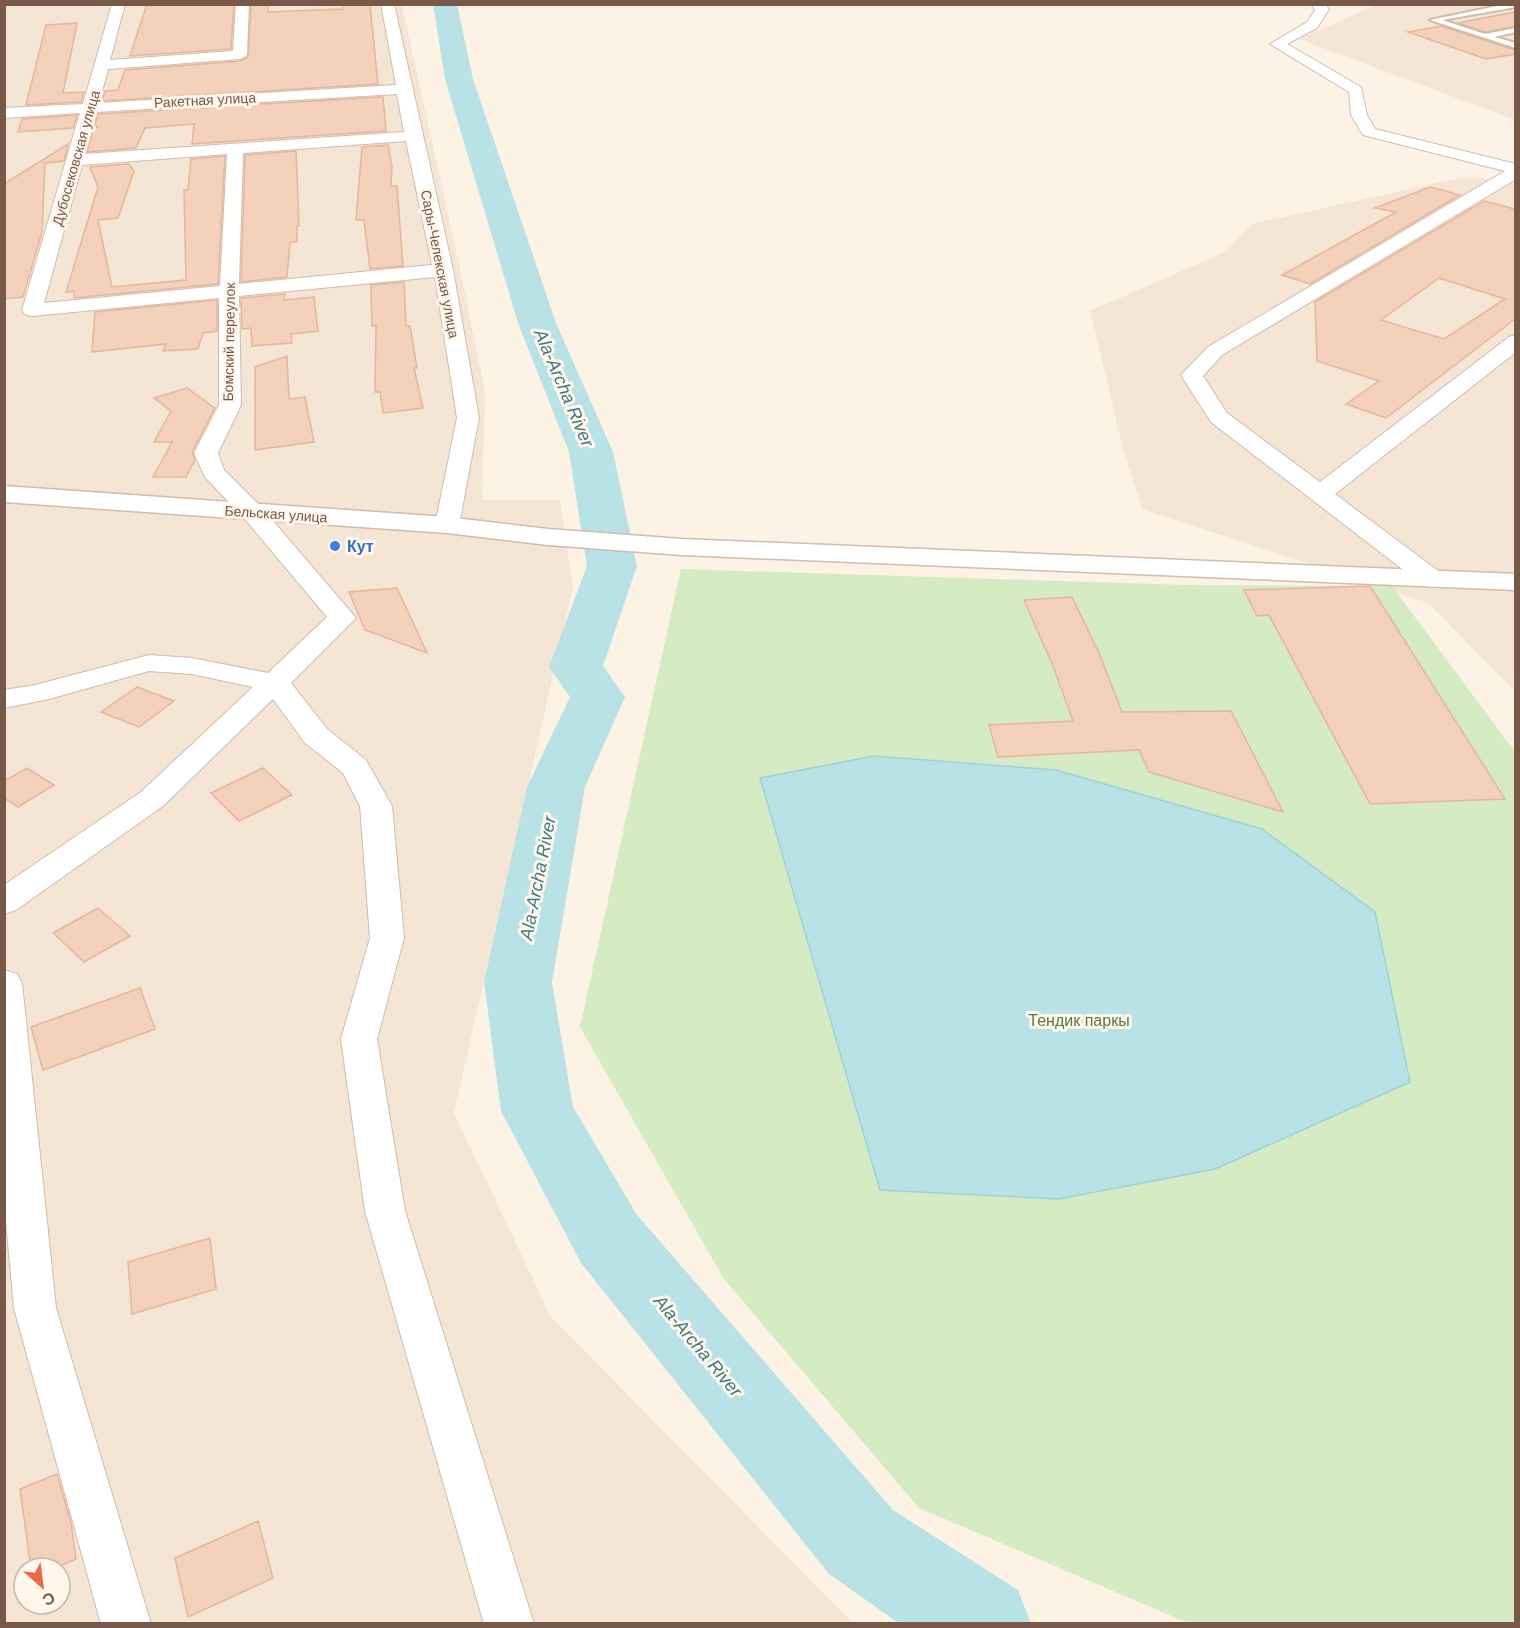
<svg xmlns="http://www.w3.org/2000/svg" width="1520" height="1628" font-family="Arial,sans-serif">
<style>
.residential{fill:#f5e5d4;fill-rule:evenodd}
.green{fill:#d4ebc3}
.water{fill:#b9e2e7;stroke:#9fd2d9;stroke-width:1.5}
.lines{fill:none;stroke-linecap:round;stroke-linejoin:round}
.river{fill:#b9e2e7;fill-rule:evenodd}
.building{fill:#f3d1bc;stroke:#e6b69c;stroke-width:1.5;fill-rule:evenodd}
.service-casing{stroke:#d1bcad;stroke-width:4}
.minor-casing{stroke:#d1bcad;stroke-width:2}
.tertiary-casing{stroke:#d1bcad;stroke-width:3}
.service{fill:#fff;fill-rule:evenodd}
.minor{fill:#fff;fill-rule:evenodd}
.tertiary{fill:#fff;fill-rule:evenodd}
.shop-dot{fill:#3f7fe0;stroke:#fff7ec;stroke-width:2}
.labels{text-anchor:middle;dominant-baseline:central;stroke-width:6;stroke-linejoin:round;paint-order:stroke}
.far-street-label{font-size:14px;fill:#775849;stroke:#fff7ec}
.shop-label{font-size:16px;font-weight:bold;fill:#366cbe;stroke:#fff7ec;text-anchor:start}
.park-label{font-size:16px;fill:#547d41;stroke:#fff7ec}
.water-label{font-size:18px;font-style:italic;fill:#3f7a83;stroke:#fff7ec}
</style>
<rect width="100%" height="100%" fill="#fdf3e5"/>
<path class="residential" d="M5,5H402L460,269L485,392L482,500H560L573,587L454,1113L551,1317L853,1623L5,1624ZM24,1568H60V1604H24Z
M1376,5H1515V120L1299,39Z
M1459,178L1515,180V691L1428,603L1142,509L1123,448L1090,311L1225,252L1252,224Z"/>
<path class="green" d="M681,569L1186,585L1392,586L1515,752V1623H1188L919,1508L724,1279L580,1027Z"/>
<path class="water" d="M874,756L1056,770L1262,829L1375,912L1410,1082L1215,1169L1059,1199L880,1190L760,778Z"/>
<g class="lines">
<path class="river" d="M433,4H457L473,79L556,323L613,452L637,566L603,666L625,697L585,787L552,982L573,1107L637,1215L893,1510L1018,1590L1031,1624H900L829,1574L581,1263L501,1111L484,982L527,787L570,697L549,667L587,566L569,452L518,323L445,79Z"/>
</g>
<path class="building" d="M147,4H234L231,49L130,56Z
M251,4H268V12L343,9V4H370L378,84L102,101L105,91L118,90L125,70L240,61L248,57Z
M1515,12V26L1485,32L1458,23Z
M77,23L63,93L84,92L81,102L26,105L46,25Z
M1441,26L1515,50V54L1486,59L1408,32Z
M380,97H383L386,131L192,144L194,124L145,128L136,148L87,152L93,129L98,126L94,127L98,114Z
M77,115L73,128L18,132L22,119Z
M68,144L64,161L45,163L42,232L23,297L4,299V184Z
M388,145L392,167L391,186H397L403,266L370,269L364,220H356L362,147Z
M296,151L299,226H297V242H290L287,277L241,282L245,155Z
M225,156L218,284L74,298V291L66,292L98,187L90,167L129,164L134,171L118,218L98,220L112,287L186,280L184,190H188L191,159Z
M1430,187L1460,195L1310,284L1282,275L1396,212L1375,208Z
M1484,201L1515,209V319L1386,418L1346,404L1379,381L1317,361L1315,302ZM1439,278L1505,299L1444,339L1381,320Z
M404,282L406,326H410L417,368H414L423,408L383,413L380,392H375L376,325L372,326L371,285Z
M285,294L284,300L314,297L318,331L291,334L292,343L252,346L251,328L242,329L241,298Z
M217,300V331L203,333L198,349L163,351L166,344L92,352L95,312Z
M287,356L289,399L305,397L314,442L255,450V367Z
M187,388L215,408L192,452L195,460L186,477H153L172,442H154L171,411L154,398Z
M1370,586L1505,799L1370,804L1269,615L1257,616L1244,590Z
M397,588L427,653L365,630L349,592Z
M1072,597L1099,653L1122,712L1231,711L1283,812L1149,772L1139,750L998,757L989,725L1073,721L1053,666L1024,600Z
M137,687L174,701L139,727L101,712Z
M27,768L54,785L18,807L4,798V781Z
M263,768L292,795L239,821L211,793Z
M98,908L130,936L84,962L53,933Z
M140,988L155,1029L43,1070L31,1027Z
M210,1238L216,1289L132,1314L128,1262Z
M57,1474L71,1523L76,1559L56,1568H31L20,1489Z
M258,1521L273,1578L188,1617L175,1558Z"/>
<g class="lines">
<g class="service-casing">
<path id="service" d="M1507,4H1516V7L1442,20L1485,34L1516,28V32L1494,37L1516,43V48L1430,20Z"/>
</g>
<g class="minor-casing">
<path id="minor" d="M112,4H125L110,60L233,51L236,4H249L247,55L240,59L108,69L99,103L396,85L381,4H394L453,270L479,418L459,525L456,530L447,532L438,530L435,525L457,418L435,277L239,296L241,405L218,453L224,470L262,508L356,618L291,683L327,729L366,760L392,806L404,938L377,1039L405,1211L534,1624H484L365,1211L341,1039L370,938L360,806L343,773L305,743L273,699L163,806L16,910L4,914V885L141,792L253,687L192,674L149,671L49,699L4,708V690L35,685L149,655L192,658L268,673L327,617L244,518L205,477L194,453L219,405V298L32,316L25,314L22,310L80,113L4,118V108L83,104ZM397,94L404,132L84,154L96,112ZM406,141L432,265L239,284L243,153ZM227,154L220,286L44,303L82,165Z
M1311,4H1325L1329,9L1317,28L1287,44L1361,87L1367,115L1375,129L1516,164V179L1222,355L1203,376L1227,413L1320,482L1509,337L1516,335V352L1335,494L1441,573L1445,579L1441,585L1432,587L1423,585L1211,422L1181,375L1208,347L1505,171L1363,135L1351,115L1349,92L1270,44L1307,22L1315,10Z
M4,970L17,974L22,983L56,1308L151,1624H101L14,1308L4,1200Z"/>
</g>
<g class="tertiary-casing">
<path id="tertiary" d="M4,486L447,517L548,529L682,539L1516,574V590L682,555L548,545L447,533L4,502Z"/>
</g>
<use href="#service" class="service"/>
<use href="#minor" class="minor"/>
<use href="#tertiary" class="tertiary"/>
</g>
<circle class="shop-dot" cx="335" cy="546" r="6"/>
<g class="labels">
<g class="far-street-label">
<text transform="translate(205 100) rotate(-3)">Ракетная улица</text>
<text transform="translate(76 158) rotate(-74)">Дубосековская улица</text>
<text transform="translate(440 264) rotate(79)">Сары-Челекская улица</text>
<text transform="translate(229 342) rotate(-89)">Бомский переулок</text>
<text transform="translate(276 514) rotate(4)">Бельская улица</text>
</g>
<g class="shop-label">
<text x="347" y="546">Кут</text>
</g>
<g class="park-label">
<text x="1079" y="1020">Тендик паркы</text>
</g>
<g class="water-label">
<text transform="translate(564 388) rotate(67)">Ala-Archa River</text>
<text transform="translate(538 878) rotate(-79)">Ala-Archa River</text>
<text transform="translate(698 1346) rotate(50)">Ala-Archa River</text>
</g>
</g>
<rect width="1520" height="1628" fill="none" stroke="#775849" stroke-width="12"/>
<g transform="translate(42 1586) rotate(152)"><circle r="28" fill="#fff7ec" stroke="#c9b7ab" stroke-width="1.5"/>
<path d="M0-4.5L10 22L0 15L-10 22Z" fill="#ea6848"/>
<text y="-9" font-size="16" font-weight="bold" text-anchor="middle" fill="#775849">С</text>
</g>
</svg>
